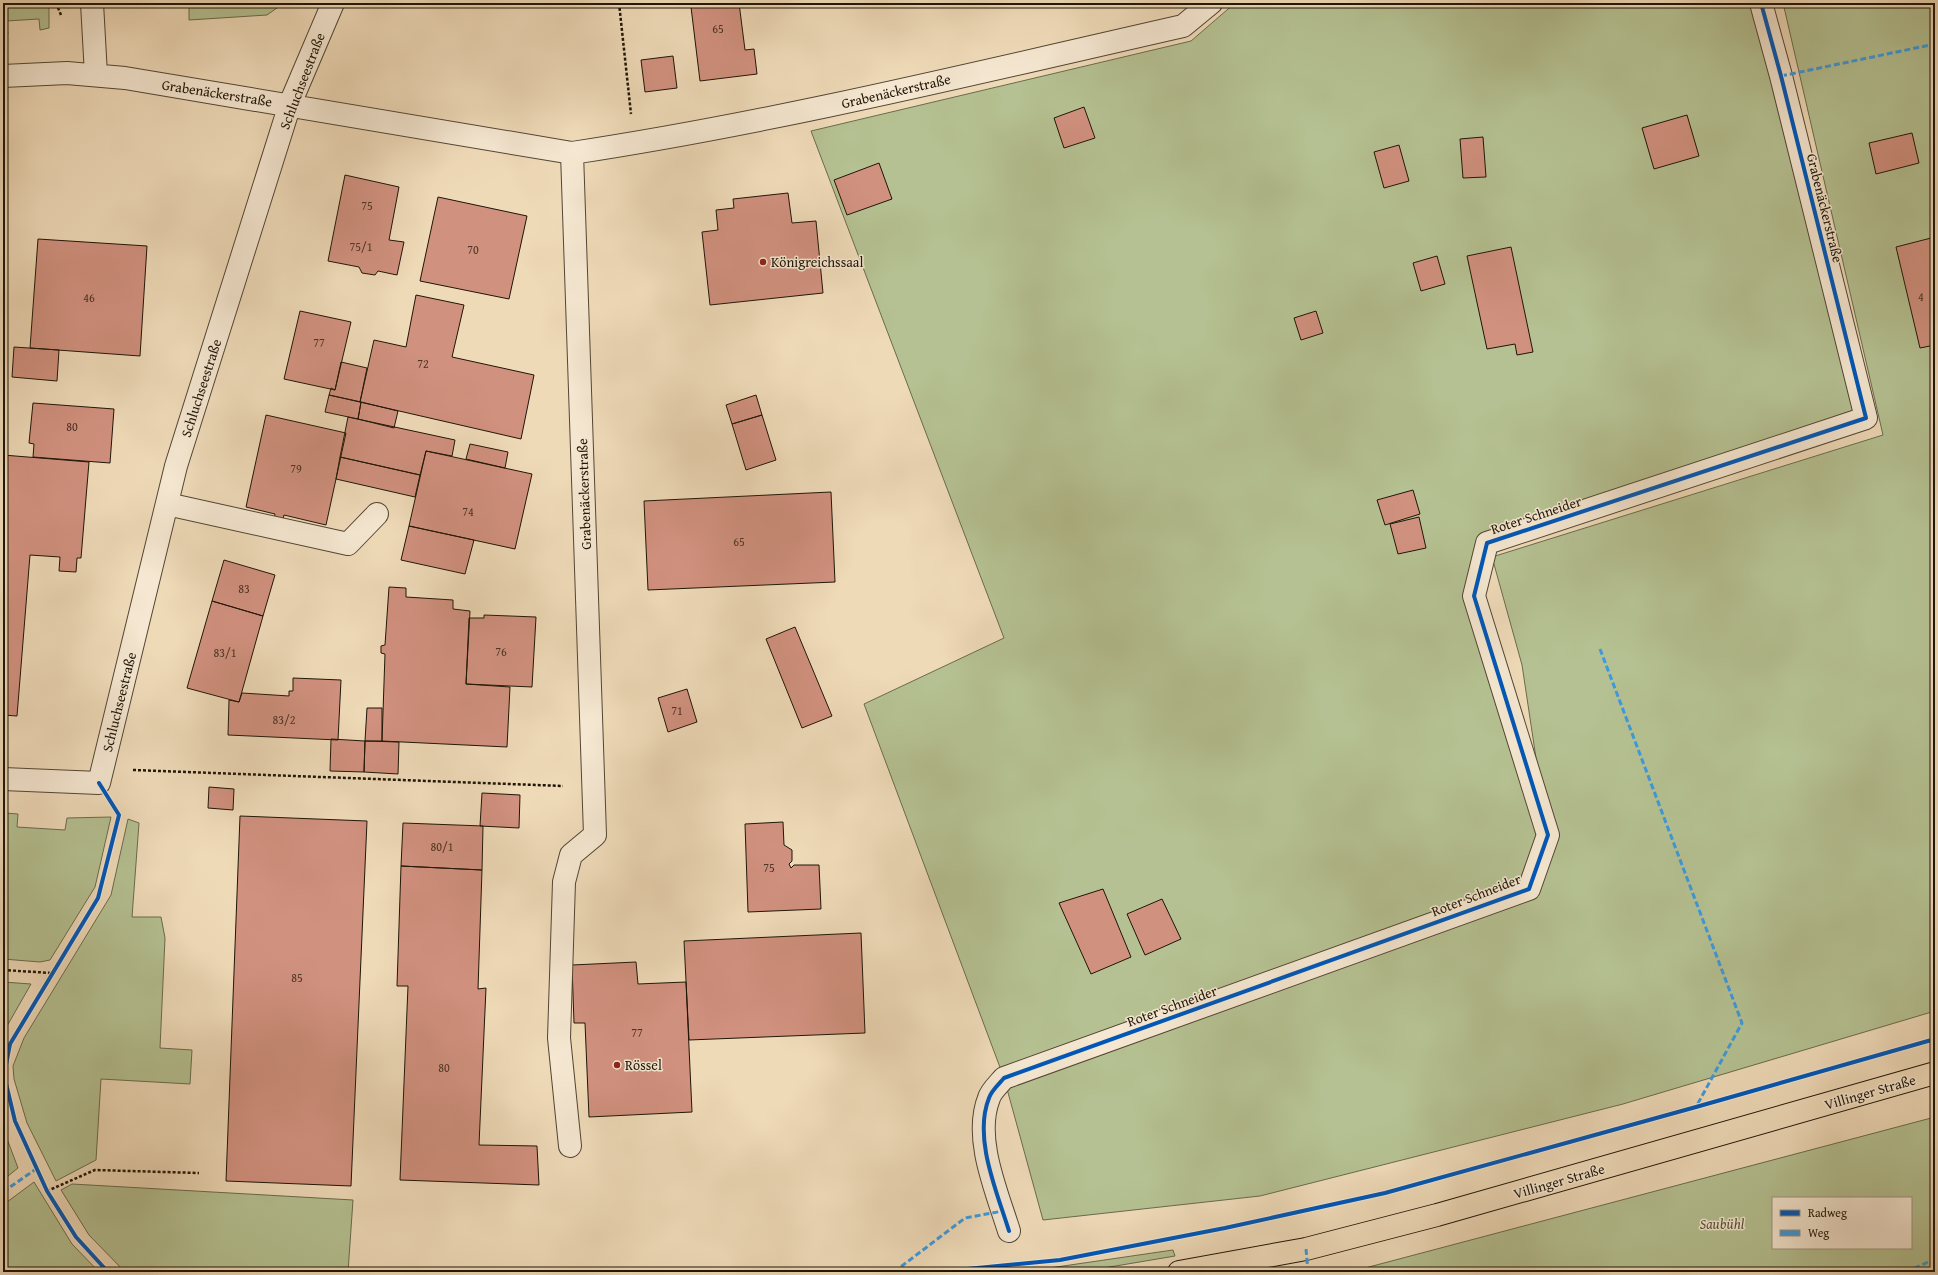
<svg xmlns="http://www.w3.org/2000/svg" width="1938" height="1275" font-family="'Gentium Book Plus',serif">
<style>
.green{fill:#b5c192;stroke:#6a6b4c;fill-rule:evenodd}
.building{fill:#d1917f;stroke:#1f1507}
.lines{fill:none;stroke-linecap:round;stroke-linejoin:round}
.minor-casing{stroke:#534633;stroke-width:24}
.major-casing{stroke:#1f1507;stroke-width:24}
.path{stroke:#1f1507;stroke-width:2.5;stroke-dasharray:3 2;stroke-linecap:butt}
.minor{stroke:#f5e7d1;stroke-width:22}
.major{stroke:#efdab8;stroke-width:22}
.quiet{stroke:#3c9add;stroke-width:3;stroke-dasharray:6 3;stroke-linecap:butt}
.cycleway-casing{stroke:#f5e7d1;stroke-width:6}
.cycleway{stroke:#0057b8;stroke-width:4}
.poi-dot{fill:#8f2418;stroke:#f5e7d1;stroke-width:1.5}
.labels{text-anchor:middle;dominant-baseline:central;stroke-width:3;stroke-linejoin:round;paint-order:stroke}
.number-label{font-size:12px;fill:#4c3425}
.street-label{font-size:14px;fill:#1f1507;stroke:#f5e7d1}
.poi-label{font-size:14px;fill:#1f1507;stroke:#f5e7d1;text-anchor:start}
.park-label{font-size:14px;font-style:italic;fill:#545138;stroke:#f5e7d1}
</style>
<rect width="100%" height="100%" fill="#efdab8"/>
<filter id="stains"><feTurbulence type="fractalNoise" baseFrequency=".005" numOctaves="4"/><feColorMatrix values="0 0 0 0 .2 0 0 0 0 .09 0 0 0 0 .02 0 0 0 .5 -.17"/></filter>
<radialGradient id="worn" r=".72"><stop offset=".6" stop-color="#630" stop-opacity="0"/><stop offset="1" stop-color="#630" stop-opacity=".3"/></radialGradient>
<path class="green" d="M3,3H46L49,9V28L40,30L39,19L6,21L8,34L3,35Z
M189,3H284L267,15L189,20Z
M1235,3H1761L1866,418L1487,543L1474,596L1547,831L1522,665L1492,557L1883,435L1783,3H1935V1011L1623,1104L1260,1196L1043,1220L1004,1078L864,704L1004,638L811,131L1191,41Z
M5,813L18,814L17,827L65,830L67,818L111,817L95,887L50,960L40,962L3,959V820Z
M128,819L139,823L132,917H161L165,938L160,1048L192,1050L190,1084L101,1079L96,1160L56,1181L27,1123L14,1079L13,1066L24,1038L111,895Z
M3,982L31,984L3,1033Z
M1935,1117V1272H1350ZM1773,1198H1911V1248H1773Z
M3,1128L18,1168L3,1180Z
M34,1182L72,1244L99,1272H3V1205Z
M72,1184L353,1200L348,1272H125L89,1235L61,1190Z
M1173,1250L1175,1256L1080,1272H1022Z"/>
<path class="building" d="M721,3H739L745,50L754,49L757,74L700,81L691,7Z
M673,56L677,88L645,92L641,60Z
M1084,107L1095,138L1064,148L1054,118Z
M1687,115L1699,156L1654,169L1642,128Z
M1912,133L1919,163L1876,174L1869,143Z
M1483,137L1486,177L1463,178L1460,139Z
M1399,145L1409,181L1384,188L1374,152Z
M879,163L892,199L847,215L834,180Z
M345,175L399,187L389,240L404,242L397,275L378,271L375,275L362,273L359,267L328,261Z
M788,193L792,223L816,221L823,293L710,305L702,232L718,230L716,210L734,208L733,199Z
M438,197L527,216L509,299L420,281Z
M1935,237V345L1920,348L1896,247Z
M38,239L147,246L140,356L30,348Z
M1511,247L1533,352L1517,355L1515,344L1487,349L1467,256Z
M1437,256L1445,284L1421,291L1413,263Z
M416,295L464,305L452,357L534,375L521,439L360,402L374,340L406,347Z
M300,311L351,322L335,390L284,379Z
M1316,311L1323,333L1301,340L1294,318Z
M14,347L59,350L57,381L12,377Z
M341,362L367,368L360,402L329,395L331,388L335,390Z
M329,395L361,402L358,419L325,412Z
M756,395L762,415L732,424L726,405Z
M361,402L398,411L394,428L358,419Z
M33,403L114,409L110,463L33,457L34,444L29,443Z
M266,415L346,433L326,525L284,515L282,523L274,521L275,514L246,507Z
M762,415L776,460L746,470L732,424Z
M348,417L455,440L452,456L426,451L420,475L340,457Z
M470,444L508,452L505,468L466,459Z
M426,451L532,474L515,549L409,526Z
M3,455L89,462L81,558H77L76,572L59,571L60,557L30,555L17,716L3,715Z
M340,457L420,475L415,497L336,479Z
M1413,490L1420,514L1385,525L1377,500Z
M831,492L835,582L648,590L644,501Z
M1419,517L1426,548L1398,554L1390,524Z
M409,526L474,540L465,574L401,560Z
M224,560L275,575L263,616L212,601Z
M389,587L406,588V597L453,600V609L470,611L466,684L510,687L507,747L382,741L385,654L381,653V646L385,645Z
M212,601L263,616L239,702L187,688Z
M484,615L536,617L532,687L466,684L469,618H484Z
M795,627L832,716L802,728L766,639Z
M293,678L341,680L338,740L228,735L229,700L239,702L242,693L289,696V691H293Z
M687,689L697,722L668,732L658,698Z
M367,708H382V741H365Z
M331,739L365,741L364,772L330,771Z
M365,741L399,742L398,774L364,772Z
M209,787L234,789L233,810L208,808Z
M482,793L520,795L519,828L480,826Z
M240,816L367,821L351,1186L226,1181Z
M783,822L784,845L792,850V861L789,864L791,868L794,865H819L821,909L748,912L745,824Z
M403,823L483,826L482,870L401,866Z
M401,866L482,870L478,989L486,988L479,1145L537,1146L539,1185L400,1180L408,986H397Z
M1103,889L1131,957L1091,974L1059,903Z
M1162,899L1181,939L1145,955L1127,914Z
M861,933L865,1033L689,1040L684,941Z
M636,962L638,984L686,982L692,1112L589,1117L585,1023H574L572,965Z"/>
<g class="lines">
<g class="minor-casing">
<path id="minor" d="M92,3L96,75
M3,76L67,73L125,78L572,153C777,122 980,72 1183,26L1211,3
M167,504L348,544L377,514
M3,779L99,783L176,466L290,104L333,3
M570,1146L559,1038L564,882L571,855L595,835L572,153
M1009,1231C997,1192 973,1138 989,1098C991,1091 999,1084 1004,1078L1529,889L1548,835L1474,596L1487,543L1866,418L1781,76L1761,3"/>
</g>
<g class="major-casing">
<path id="major" d="M1179,1272L1306,1249L1437,1215L1935,1073"/>
</g>
<path class="path" d="M56,3L61,15
M619,3L631,114
M133,770L563,786
M3,970L51,973
M47,1191L95,1170L199,1173"/>
<use href="#minor" class="minor"/>
<use href="#major" class="major"/>
<path class="quiet" d="M1781,76L1935,44
M1600,649L1742,1023L1696,1107
M3,1192L36,1169
M1306,1249L1308,1272
M894,1272L965,1218L1003,1211
M1906,1272L1935,1259"/>
<g class="cycleway-casing">
<path id="cycleway" d="M99,783L119,815L98,898L10,1044L4,1075L15,1121L47,1191L76,1237L108,1272
M1009,1231C997,1192 973,1138 989,1098C991,1091 999,1084 1004,1078L1529,889L1548,835L1474,596L1487,543L1866,418L1781,76L1761,3
M936,1272L1060,1260L1225,1228L1385,1193L1696,1107L1935,1039"/>
</g>
<use href="#cycleway" class="cycleway"/>
</g>
<g class="poi-dot">
<circle cx="763" cy="262" r="4"/>
<circle cx="617" cy="1065" r="4"/>
</g>
<g class="labels">
<g class="number-label">
<text x="718" y="28">65</text>
<text x="367" y="205">75</text>
<text x="361" y="246">75/1</text>
<text x="473" y="249">70</text>
<text x="1921" y="296">4</text>
<text x="89" y="297">46</text>
<text x="319" y="342">77</text>
<text x="423" y="363">72</text>
<text x="72" y="426">80</text>
<text x="296" y="468">79</text>
<text x="468" y="511">74</text>
<text x="739" y="541">65</text>
<text x="244" y="588">83</text>
<text x="501" y="651">76</text>
<text x="225" y="652">83/1</text>
<text x="677" y="710">71</text>
<text x="284" y="719">83/2</text>
<text x="442" y="846">80/1</text>
<text x="769" y="867">75</text>
<text x="297" y="977">85</text>
<text x="637" y="1032">77</text>
<text x="444" y="1067">80</text>
</g>
<g class="street-label">
<text transform="translate(302 81) rotate(-69)">Schluchseestraße</text>
<text transform="translate(896 91) rotate(-13)">Grabenäckerstraße</text>
<text transform="translate(217 93) rotate(9)">Grabenäckerstraße</text>
<text transform="translate(1825 208) rotate(76)">Grabenäckerstraße</text>
<text transform="translate(201 388) rotate(-72)">Schluchseestraße</text>
<text transform="translate(584 494) rotate(-92)">Grabenäckerstraße</text>
<text transform="translate(1536 515) rotate(-18)">Roter Schneider</text>
<text transform="translate(119 702) rotate(-76)">Schluchseestraße</text>
<text transform="translate(1476 895) rotate(-21)">Roter Schneider</text>
<text transform="translate(1172 1006) rotate(-20)">Roter Schneider</text>
<text transform="translate(1870 1092) rotate(-16)">Villinger Straße</text>
<text transform="translate(1559 1181) rotate(-16)">Villinger Straße</text>
</g>
<g class="poi-label">
<text x="771" y="262">Königreichssaal</text>
<text x="625" y="1065">Rössel</text>
</g>
<g class="park-label">
<text x="1722" y="1224">Saubühl</text>
</g>
</g>
<rect width="1938" height="1275" fill="none" stroke="#efdab8" stroke-width="16"/>
<rect x="4" y="4" width="1930" height="1267" fill="none" stroke="#1f1507" stroke-width="2"/>
<rect x="8" y="8" width="1922" height="1259" fill="none" stroke="#1f1507"/>
<rect x="1772" y="1197" width="140" height="52" fill="#f5e7d1" stroke="#9f9380"/>
<rect x="1780" y="1210" width="20" height="6" fill="#0057b8" stroke="#9f9380"/>
<text x="1808" y="1217" font-size="12" fill="#1f1507">Radweg</text>
<rect x="1780" y="1230" width="20" height="6" fill="#3c9add" stroke="#9f9380"/>
<text x="1808" y="1237" font-size="12" fill="#1f1507">Weg</text>
<rect width="100%" height="100%" filter="url(#stains)"/>
<rect width="100%" height="100%" fill="url(#worn)"/>
</svg>
